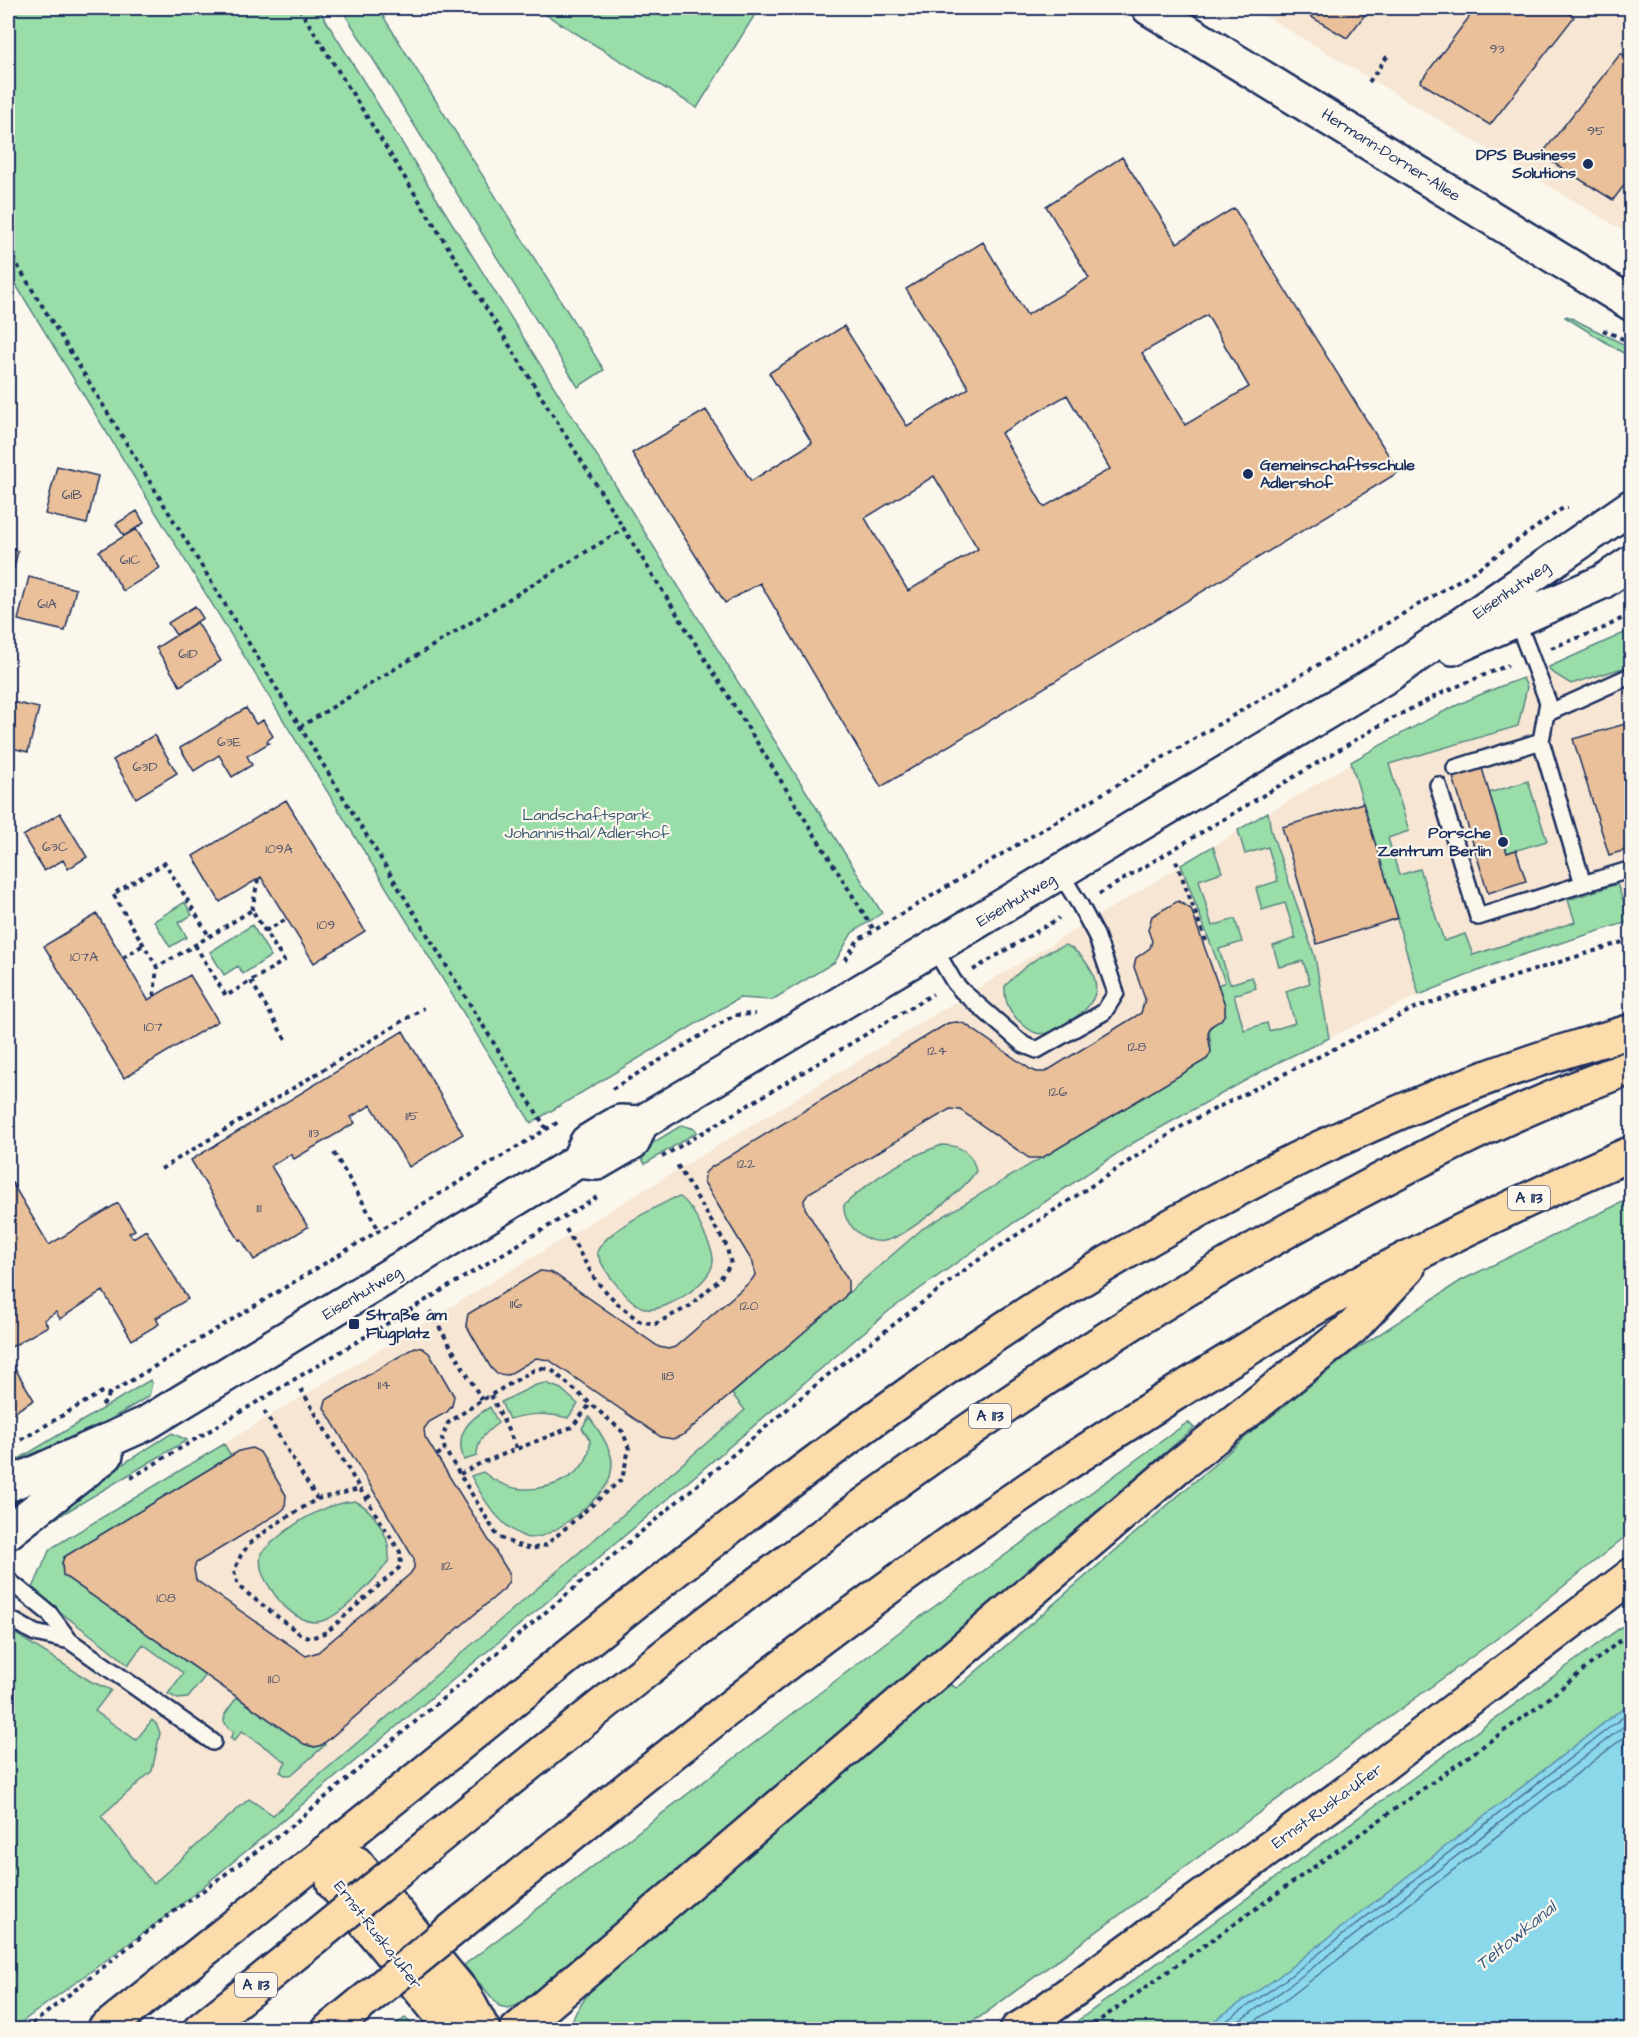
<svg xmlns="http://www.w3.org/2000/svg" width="1639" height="2037" font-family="'Architects Daughter',sans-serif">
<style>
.built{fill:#f6e6d3}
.green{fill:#99dda9;stroke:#5a8684;stroke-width:1.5}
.water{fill:#8cd8eb;stroke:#5f94b3;stroke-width:1.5}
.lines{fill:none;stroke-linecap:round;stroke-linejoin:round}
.shore{stroke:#487396;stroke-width:1.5}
.building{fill:#e9c099;stroke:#1b2f5e;stroke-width:1.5;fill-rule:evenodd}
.service-casing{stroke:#1b2f5e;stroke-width:20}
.tertiary-casing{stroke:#1b2f5e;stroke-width:38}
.primary-casing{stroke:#1b2f5e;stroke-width:38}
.motorway-casing{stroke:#1b2f5e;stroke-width:38}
.path{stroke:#1b2f5e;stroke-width:4;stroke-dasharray:4.5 4.5;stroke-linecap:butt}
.service{stroke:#fbf7ec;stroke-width:15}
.tertiary{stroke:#fbf7ec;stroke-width:33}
.primary{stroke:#fddcac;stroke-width:33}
.motorway{stroke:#fddcac;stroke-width:33}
.motorway-bridge-casing{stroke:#1b2f5e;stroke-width:38;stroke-linecap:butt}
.motorway-bridge{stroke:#fddcac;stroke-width:33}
.poi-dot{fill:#1b2f5e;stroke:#fbf7ec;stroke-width:2}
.labels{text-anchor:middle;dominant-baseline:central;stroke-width:4.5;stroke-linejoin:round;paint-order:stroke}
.number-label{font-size:14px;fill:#4e536d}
.shield{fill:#fbf7ec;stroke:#5e6b89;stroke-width:1.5}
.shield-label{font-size:15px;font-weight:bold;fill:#1b2f5e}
.street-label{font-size:16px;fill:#1b2f5e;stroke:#fbf7ec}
.poi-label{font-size:16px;font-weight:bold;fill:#1b2f5e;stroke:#fbf7ec;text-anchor:end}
.park-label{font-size:16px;fill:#3a5a71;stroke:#fbf7ec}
.water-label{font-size:18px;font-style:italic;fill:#375981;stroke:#fbf7ec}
</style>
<rect width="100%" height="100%" fill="#fbf7ec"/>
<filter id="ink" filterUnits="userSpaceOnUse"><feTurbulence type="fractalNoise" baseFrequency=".0167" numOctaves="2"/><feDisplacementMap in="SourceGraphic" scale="12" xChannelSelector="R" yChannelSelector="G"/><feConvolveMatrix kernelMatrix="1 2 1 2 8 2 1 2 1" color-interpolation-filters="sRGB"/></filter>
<g filter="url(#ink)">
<path class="built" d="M1252,8H1631V235Z
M1631,630V921L1503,961L1419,995L1279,1062L1133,1143L1003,1230L890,1310L535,1612L157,1924L8,1684V1627L24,1607L49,1551L53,1547L1406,730L1446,709L1497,687L1549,667Z"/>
<path class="green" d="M8,8H318L882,913L852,933L835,962L772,1000L739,998L531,1123L8,272Z
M341,8H378L604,370L578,387Z
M535,8H759L697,108Z
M1567,316L1631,348V358L1565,317Z
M1631,630V661L1626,667L1571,684L1550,671L1549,667Z
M1523,678L1527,687L1518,726L1389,764L1409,831L1388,838L1399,875L1420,869L1444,941L1465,934L1473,955L1575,922L1568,900L1617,884L1625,906L1631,905V921L1503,961L1419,995L1351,762C1407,730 1462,699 1523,678Z
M1528,781L1547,841L1507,853L1489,793Z
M1268,812L1271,831L1315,957L1329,1038L1279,1062L1133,1143L1003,1230L890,1310L535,1612L176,1909L12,2029H8V1629L90,1681L111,1690L95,1711L136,1740L152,1720L157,1725L160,1733L152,1771L101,1816L153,1884L249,1799L273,1815L745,1410L732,1394L922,1229L1207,1059L1211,1052C1211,1027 1202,1033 1225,1014V1005L1218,985L1225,982L1181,865L1213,846L1222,872L1199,880L1212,926L1235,919L1242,942L1219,949L1230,984L1252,977L1256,988L1234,995L1244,1030L1267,1023L1269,1031L1295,1023L1286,991L1310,983L1303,961L1279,967L1273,946L1296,938L1285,903L1262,910L1256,888L1278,881L1268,847L1245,854L1238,830Z
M185,902L192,915L178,923L187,937L170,947L154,921Z
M252,925L271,956L243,974L238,966L224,975L210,952Z
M1066,945C1084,954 1105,982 1091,1002C1086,1011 1075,1018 1066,1023C1057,1029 1048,1036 1036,1033C1030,1031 1022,1024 1017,1019C1008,1010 1004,999 1005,986C1022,968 1042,952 1066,945Z
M682,1125L695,1129L697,1132L645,1164L638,1152Z
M942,1145C960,1145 973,1153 976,1171C965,1189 905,1238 884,1241C872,1243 862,1237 854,1229C847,1222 843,1215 844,1205C872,1179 906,1157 942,1145Z
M680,1197C691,1205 698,1219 703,1231C707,1240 714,1251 713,1261C713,1282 666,1312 647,1309C630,1306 601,1268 597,1252C604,1232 654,1208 674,1198Z
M1631,1198V1532L1514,1626L980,2017L958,2029L569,2030L576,2012L591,1989L949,1684L957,1688L1255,1429L1355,1350L1462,1280Z
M150,1380L152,1383L149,1396L75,1441L22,1467L17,1460Z
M546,1383L561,1389L578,1404L568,1418C547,1413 530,1413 509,1419L501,1402L536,1385Z
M490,1407L498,1423C486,1432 477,1440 477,1456L464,1460C454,1434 468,1420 490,1407Z
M589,1417C598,1429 611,1447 612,1462C612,1470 610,1482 604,1488C591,1505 547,1544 525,1537C500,1527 483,1499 471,1476L483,1472C494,1481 508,1488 522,1489C552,1490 591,1475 590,1440L582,1428Z
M1188,1422L1194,1428L519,2005L508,2008L499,2006L464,1965L898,1633Z
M172,1433L187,1440L53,1520L48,1511Z
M224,1444L231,1456L64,1557L62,1563L63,1575L206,1675L188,1698L178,1699L168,1694L183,1673L143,1644L128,1665C98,1637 61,1617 33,1588L49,1551L53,1547Z
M355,1501C370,1507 385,1529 388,1545C389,1550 389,1555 389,1560C378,1577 344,1613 325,1620C305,1628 285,1609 275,1595C265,1580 258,1571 261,1553C287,1527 318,1505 355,1501Z
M1631,1620V1702L1277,1978L1202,2029L1065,2030Z
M237,1697L309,1746L315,1747L324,1743L325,1745L291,1775H285L280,1772L286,1762L242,1731L234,1741L230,1738L234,1732L228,1728L224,1721L225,1714Z
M405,2018L417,2029H390Z"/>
<path class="water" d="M1631,1702V2029H1202L1277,1978Z"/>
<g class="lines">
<path class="shore" d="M1213,2030L1281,1983L1632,1710
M1226,2030L1285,1989L1632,1720
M1242,2030L1291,1996L1632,1731"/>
</g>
<path class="building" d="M1296,8H1370L1347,38Z
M1476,8H1561L1574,17L1490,125L1420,82Z
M1621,53L1632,62V175L1613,200L1541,155Z
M1122,157L1177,243L1234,208L1399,472L881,787L760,583L725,603L632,453L706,410L751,481L812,443L769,373L844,326L907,426L969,388L906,289L983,242L1027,315L1089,278L1046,206ZM1207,315L1249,387L1185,425L1142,353ZM1067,395L1110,469L1044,507L1001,433ZM934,476L978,549L908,591L865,518Z
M57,466L98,476L87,524L45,514Z
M137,511L144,523L124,536L116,524Z
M136,529L160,568L123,591L99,551Z
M8,548L18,551L14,568L8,566Z
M29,577L76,589L65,631L18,620Z
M195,606L203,618L176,635L168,623Z
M197,622L221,661L180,686L156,648Z
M8,701L39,708L28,752L8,747Z
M246,708L256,724L263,720L273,736L267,741L269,743L247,756L252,765L232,777L219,755L194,771L180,748Z
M1632,722V848L1609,855L1573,739Z
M154,735L177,773L136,798L113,760Z
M1482,768L1507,853L1516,850L1526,881L1488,893L1453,777Z
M286,800L365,931L314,963L261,877L220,902L193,856Z
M1363,803L1398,918L1317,944L1282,827Z
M60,813L87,857L68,869L63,860L44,871L23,836Z
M8,879L15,881L8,905Z
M1178,901L1191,909L1225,1005V1014L1221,1020L1210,1027L1208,1034L1211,1052L1207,1059L1042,1158H1029L960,1110L950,1109L809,1193L804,1200L805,1208L848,1280V1292L843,1299L683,1435L673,1439L661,1437L549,1360L536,1358L508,1375L497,1374L491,1368L466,1325L468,1314L540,1271L550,1272L556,1275L659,1347L668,1349L675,1347L751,1281L755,1275L753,1263L704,1182L705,1173L710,1168L948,1023L957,1022L965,1024L1030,1069L1037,1072H1045L1141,1013L1145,999L1134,967L1136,958L1150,948L1152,941L1148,930L1152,916Z
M97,914L148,1000L190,975L218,1021L124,1078L44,946Z
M403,1031L463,1134L409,1167L371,1105L351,1117L355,1123L294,1159L291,1154L271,1166L308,1227L254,1260L241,1239L239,1240L191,1160Z
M8,1176L49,1245L118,1203L135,1230L129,1233L133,1238L146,1230L188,1299L156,1318L159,1324L132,1340L103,1291L60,1319L56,1312L44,1320L48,1326L8,1349Z
M415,1347L422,1348L429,1353L454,1396L452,1406L447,1412L429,1422L424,1429L425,1437L509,1573V1581L504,1589L322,1745L315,1747L304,1744L63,1575L62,1563L64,1557L239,1451L252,1448L260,1452L286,1495L285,1508L279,1513L196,1563L194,1569L196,1580L306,1656L318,1652L410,1574L414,1568V1559L324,1408L326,1400Z
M8,1357L34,1400L8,1416Z"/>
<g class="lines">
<g class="service-casing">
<path id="service" d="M1517,621L1548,702L1541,741L1583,884L1632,869
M1546,714L1632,675
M1455,768L1541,741
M1438,785L1478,917L1583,884
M934,948L954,982L962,991L1024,1045L1037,1050L1104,1012L1116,993L1096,935L1080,905L1060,873
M8,1580L49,1613L70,1641L213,1742
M8,1618L35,1633L70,1641"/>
</g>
<g class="tertiary-casing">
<path id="tertiary" d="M1149,8L1632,304
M1453,648L1602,582L1632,562
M578,1161L597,1163L633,1142L641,1123L1390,674L1632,506
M8,1485L145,1424L578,1161L587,1142L608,1129L620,1122L641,1123
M8,1532L106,1455"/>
</g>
<g class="primary-casing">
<path id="primary" d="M326,1852L356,1863L465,1996L483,2030
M326,1852L334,1884L446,2021L460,2030
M1017,2030L1030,2022L1339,1798L1632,1575"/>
</g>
<g class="motorway-casing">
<path id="motorway" d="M409,1861C711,1615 1018,1370 1364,1189C1423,1158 1482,1128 1543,1102C1572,1089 1602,1078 1632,1067
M463,1921C570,1836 675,1749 783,1666C927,1556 1076,1453 1231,1359C1263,1340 1294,1319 1327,1301C1426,1246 1528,1198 1632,1153
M104,2030C249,1915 393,1799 536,1682C781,1483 1034,1284 1320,1148C1390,1115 1462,1085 1534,1061C1566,1050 1599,1041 1632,1031
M200,2030L312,1940
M329,2030L362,2003
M517,2030L1176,1468L1352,1328L1408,1268"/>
</g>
<path class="path" d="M299,8L874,930
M1369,82L1389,54
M8,250L547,1130
M1603,330L1632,343
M1551,648L1604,628L1632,613
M300,727L625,528
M1176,861L1206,941
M1099,894L1387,721L1444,692L1508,665
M252,910L258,879
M265,931L287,919
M195,945L226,996L284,961L252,910C220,930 189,949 157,967L113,894L165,863L209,936
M123,958L143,945
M845,960L858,940L1473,572L1563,508H1568
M973,970L1059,918
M251,981L287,1042
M154,996L157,967
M612,1089L735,1015L755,1014
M334,1153L379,1230
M662,1157L933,994
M161,1169L424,1008
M566,1229L596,1281L618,1304L639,1321L655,1324L690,1306L719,1280L731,1264L726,1245L676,1163
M430,1311L482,1400
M543,1368L553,1371L623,1432L629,1449L622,1479L546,1545L532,1549L517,1545L498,1537L445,1450L442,1438L448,1423L482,1400L534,1370Z
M301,1389L360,1489
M491,1395L517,1449
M102,1405L107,1401L109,1394
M264,1411L317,1499
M21,1440L102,1392L109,1394L560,1121
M437,1455L445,1450
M460,1474L479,1464L572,1427L591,1403
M131,1478L597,1197
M360,1489L400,1552L401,1566L327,1632L311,1638L300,1634L238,1586L234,1571L241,1555L250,1543L274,1525L317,1499Z
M367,1498L374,1493
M25,2030L157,1924L290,1827L829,1374L974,1263L1187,1123L1415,1008L1632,939
M1086,2030L1539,1706L1632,1631"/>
<use href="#service" class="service"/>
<use href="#tertiary" class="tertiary"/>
<use href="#primary" class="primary"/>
<use href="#motorway" class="motorway"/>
<g class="motorway-bridge-casing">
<path id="motorway-bridge" d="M312,1940L409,1861
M362,2003L463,1921"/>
</g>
<use href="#motorway-bridge" class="motorway-bridge"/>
</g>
</g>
<g class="poi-dot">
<circle cx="1588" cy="164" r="6"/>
<circle cx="1248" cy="474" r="6"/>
<circle cx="1503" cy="842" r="6"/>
<rect x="348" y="1318" width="12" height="12" rx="3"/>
</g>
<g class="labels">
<g class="number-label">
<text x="1497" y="49">93</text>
<text x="1596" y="131">95</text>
<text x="72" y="495">61B</text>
<text x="130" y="560">61C</text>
<text x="47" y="604">61A</text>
<text x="188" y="654">61D</text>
<text x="229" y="742">63E</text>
<text x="145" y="767">63D</text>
<text x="55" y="847">63C</text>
<text x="279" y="849">109A</text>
<text x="326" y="925">109</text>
<text x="84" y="957">107A</text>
<text x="153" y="1027">107</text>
<text x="1137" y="1047">128</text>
<text x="937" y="1051">124</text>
<text x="1058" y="1092">126</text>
<text x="412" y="1116">115</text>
<text x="314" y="1133">113</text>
<text x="746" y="1164">122</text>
<text x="259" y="1208">111</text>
<text x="516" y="1304">116</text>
<text x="749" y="1306">120</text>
<text x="668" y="1376">118</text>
<text x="384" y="1385">114</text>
<text x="447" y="1566">112</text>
<text x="166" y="1598">108</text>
<text x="274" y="1679">110</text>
</g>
<g class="shield">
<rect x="1508" y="1186" width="42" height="24" rx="4.5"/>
<rect x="969" y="1404" width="42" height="24" rx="4.5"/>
<rect x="235" y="1973" width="42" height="24" rx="4.5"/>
</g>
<g class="shield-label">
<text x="1529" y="1198">A 113</text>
<text x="990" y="1416">A 113</text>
<text x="256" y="1985">A 113</text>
</g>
<g class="street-label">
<text transform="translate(1391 155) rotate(32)">Hermann-Dorner-Allee</text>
<text transform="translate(1511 590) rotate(-35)">Eisenhutweg</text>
<text transform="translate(1016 900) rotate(-31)">Eisenhutweg</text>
<text transform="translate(362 1293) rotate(-31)">Eisenhutweg</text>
<text transform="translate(1327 1806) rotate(-36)">Ernst-Ruska-Ufer</text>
<text transform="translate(378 1935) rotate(52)">Ernst-Ruska-Ufer</text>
</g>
<g class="poi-label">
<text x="1576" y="155">DPS Business<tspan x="1576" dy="18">Solutions</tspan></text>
<text x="1260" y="465" text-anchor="start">Gemeinschaftsschule<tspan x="1260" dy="18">Adlershof</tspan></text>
<text x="1491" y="833">Porsche<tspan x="1491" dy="18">Zentrum Berlin</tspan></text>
<text x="366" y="1315" text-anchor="start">Straße am<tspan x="366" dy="18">Flugplatz</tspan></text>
</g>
<g class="park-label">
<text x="587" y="815">Landschaftspark<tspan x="587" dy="18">Johannisthal/Adlershof</tspan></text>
</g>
<g class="water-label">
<text transform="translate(1516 1936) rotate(-39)">Teltowkanal</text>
</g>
</g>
<rect width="1639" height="2037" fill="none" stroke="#fbf7ec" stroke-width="30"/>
<rect x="15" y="15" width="1609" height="2007" fill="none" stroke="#1b2f5e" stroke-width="2" filter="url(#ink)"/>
</svg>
